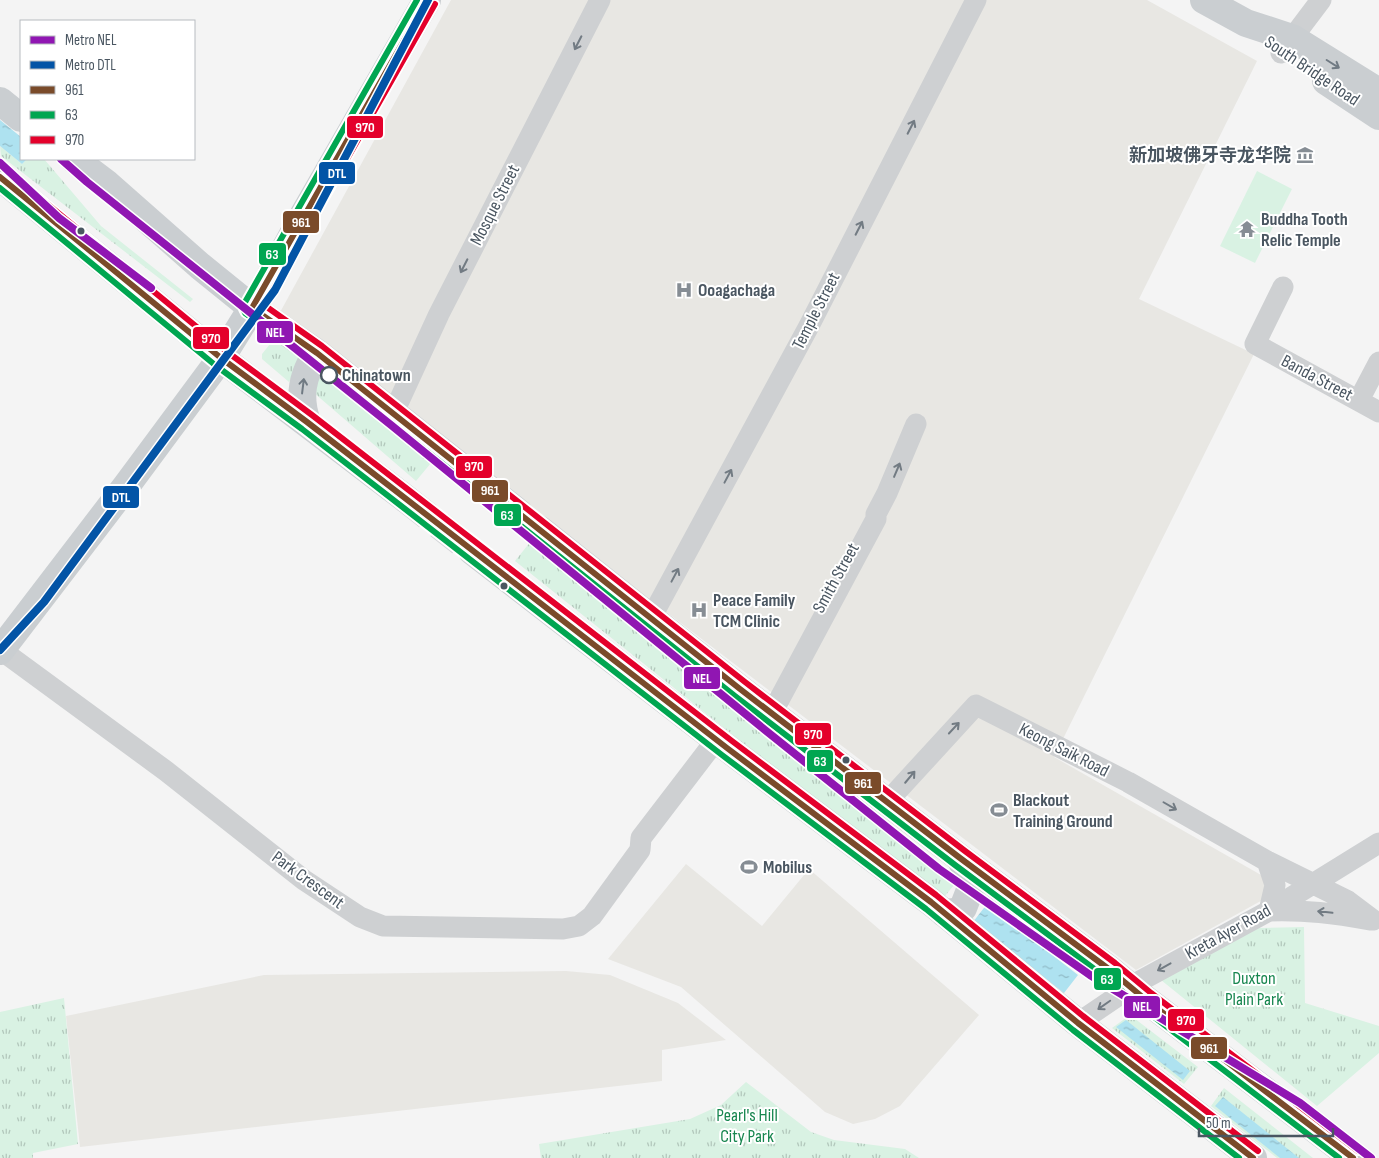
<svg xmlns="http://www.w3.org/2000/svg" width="1379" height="1158" font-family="'Sofia Sans Condensed','Noto Sans SC',sans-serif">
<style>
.commercial{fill:#e8e7e3}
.grass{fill:url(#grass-tufts)}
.garden{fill:#d9f2e3}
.water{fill:url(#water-ripples)}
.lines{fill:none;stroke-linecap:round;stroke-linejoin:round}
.major-tunnel{stroke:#d2d4d7;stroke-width:28;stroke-dasharray:28 14;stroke-linecap:butt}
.minor{stroke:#ced0d2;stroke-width:21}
.major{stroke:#caced1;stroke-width:28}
.bus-1-casing{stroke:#fff;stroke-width:10}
.bus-2-casing{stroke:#fff;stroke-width:10}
.bus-3-casing{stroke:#fff;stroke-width:10}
.bus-1{stroke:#7a4b2a;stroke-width:6}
.bus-2{stroke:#00a651;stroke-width:6}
.bus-3{stroke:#e4002b;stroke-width:6}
.metro-1-casing{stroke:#fff;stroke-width:11}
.metro-2-casing{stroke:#fff;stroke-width:11}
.metro-1{stroke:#9016b2;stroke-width:8}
.metro-2{stroke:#0354a6;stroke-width:8}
.oneway{stroke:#727b83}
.oneway2{stroke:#707a83}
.bus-dot{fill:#4a5661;stroke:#fff;stroke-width:2}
.stop-dot{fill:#fff;stroke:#4a5661;stroke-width:2.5}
.labels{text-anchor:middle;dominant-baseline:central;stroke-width:4;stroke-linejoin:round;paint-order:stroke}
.street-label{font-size:18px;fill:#4a5661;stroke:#fff}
.poi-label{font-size:18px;font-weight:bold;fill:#4a5661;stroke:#fff;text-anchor:start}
.stop-label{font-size:18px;font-weight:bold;fill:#4a5661;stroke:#fff;text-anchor:start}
.park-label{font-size:18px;fill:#17864f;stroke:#fff}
.line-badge{stroke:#fff;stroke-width:2}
.badge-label{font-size:14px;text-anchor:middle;font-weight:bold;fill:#fff}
</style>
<defs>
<pattern id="grass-tufts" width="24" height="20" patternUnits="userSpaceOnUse" patternTransform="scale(1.25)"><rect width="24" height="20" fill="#d9f2e3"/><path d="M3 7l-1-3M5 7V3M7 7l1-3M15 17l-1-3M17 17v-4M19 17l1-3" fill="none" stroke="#b2c7bb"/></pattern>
<pattern id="water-ripples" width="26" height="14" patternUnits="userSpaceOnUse" patternTransform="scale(1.25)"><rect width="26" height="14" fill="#aee2f0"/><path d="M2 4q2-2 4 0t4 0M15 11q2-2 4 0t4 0" fill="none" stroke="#90bac6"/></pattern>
</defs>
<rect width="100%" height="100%" fill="#f4f4f4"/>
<path class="commercial" d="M451,0H1147L1257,61L1139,299L1254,354L1054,757L1284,888L1136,970L278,316Z
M686,864L762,926L809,869L979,1015L900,1106L875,1119L853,1124L825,1112L681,987L608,959Z
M566,971L610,975L678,1003L726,1040L662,1050V1081L80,1147L66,1016L264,975Z"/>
<path class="grass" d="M0,146L22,164L27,159H44L101,226L193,299L190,302L1,156Z
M274,339L304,360L289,382L262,359V354Z
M324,377L431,463L416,481L313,392L316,378Z
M531,541L856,797L954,885L941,901L515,561Z
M1304,927L1305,1003L1379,1026V1053L1317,1106L1161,980L1258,928Z
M64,998L78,1144L33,1153V1158H0V1012Z
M1130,1015L1198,1067L1184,1084L1112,1028Z
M746,1082L811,1132L834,1140L905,1149L919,1158H541L539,1144L690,1119L721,1105Z
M1224,1088L1313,1158H1277L1211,1106Z"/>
<path class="garden" d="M1257,171L1292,189L1255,263L1220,246Z"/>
<path class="water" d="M0,120L21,137V159H27L22,164L0,146Z
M987,904L1078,975L1064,993L973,922Z
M1126,1020L1190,1071L1183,1080L1116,1027Z
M1223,1097L1299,1158H1280L1215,1106Z"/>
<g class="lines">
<path class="major-tunnel" d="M406,499L472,551"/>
<path class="minor" d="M1281,53L1321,0
M1283,287L1255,344L1379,412
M1359,400L1379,362
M390,411L399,401L439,314L600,0
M651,618L809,326L976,0
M1,650L166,771L304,880L360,917L383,926L563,929L579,926L592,916L640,850L641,838L716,740
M772,713L876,519V514L887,493L916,424
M887,802L976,705L1128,782L1267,861L1348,901L1373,920
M1267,861L1275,885L1269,911
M1269,911C1306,910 1333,913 1370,920
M1078,1023L1140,981L1269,911L1379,843"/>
<path class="major" d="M1204,0L1246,23L1292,38L1379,92
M1326,81L1379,116
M0,101L21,118
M74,159L107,184L200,266L252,308L317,353L519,513
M0,177L221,358L406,499
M307,422C298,397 302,375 317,353
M539,529L740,689L960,858L1110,970L1146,1000L1353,1158
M472,551L727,748L931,902L1078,1023L1253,1158
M0,651L127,485L221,358L260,295L303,216L427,0
M944,913L955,912L963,908L970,890L971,879L960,858"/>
<g class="bus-1-casing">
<path id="bus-1" d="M427,0L252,308L317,353L740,689L960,858L1110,970L1146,1000L1353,1158
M0,177L221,358L307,422L727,748L931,902L1078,1023L1253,1158"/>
</g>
<g class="bus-2-casing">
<path id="bus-2" d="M417,0L244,304L243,309L245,313L312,360L735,696L955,865L1105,977L1141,1007L1339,1158
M0,188L215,365L302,429L722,755L926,909L1073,1030L1239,1158"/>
</g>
<g class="bus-3-casing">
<path id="bus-3" d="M435,4L264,305L322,346L745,682L965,851L1115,963L1151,993L1358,1151
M6,170L226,351L312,415L732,741L936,895L1083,1016L1258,1151"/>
</g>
<use href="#bus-1" class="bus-1"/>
<use href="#bus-2" class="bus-2"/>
<use href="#bus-3" class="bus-3"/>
<g class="metro-1-casing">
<path id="metro-1" d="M61,159L87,182L391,425L765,730L939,869L1090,975L1300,1103L1371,1158
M0,163L59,218L151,288"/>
</g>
<g class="metro-2-casing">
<path id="metro-2" d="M0,650L44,602L275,290L428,0"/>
</g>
<use href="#metro-1" class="metro-1"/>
<use href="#metro-2" class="metro-2"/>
</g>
<defs><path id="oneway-shaft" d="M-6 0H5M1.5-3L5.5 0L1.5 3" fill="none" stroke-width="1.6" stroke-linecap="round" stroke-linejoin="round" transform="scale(1.25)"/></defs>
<g class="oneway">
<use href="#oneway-shaft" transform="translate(578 43) rotate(117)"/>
<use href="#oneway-shaft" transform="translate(911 127) rotate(-63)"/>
<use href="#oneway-shaft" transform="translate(859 228) rotate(-63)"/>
<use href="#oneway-shaft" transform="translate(464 266) rotate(117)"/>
<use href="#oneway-shaft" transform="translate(897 470) rotate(-67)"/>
<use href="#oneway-shaft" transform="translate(728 476) rotate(-62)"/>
<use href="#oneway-shaft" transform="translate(675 575) rotate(-62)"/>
<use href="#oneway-shaft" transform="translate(954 728) rotate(-47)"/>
<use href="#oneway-shaft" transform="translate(910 777) rotate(-50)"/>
<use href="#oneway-shaft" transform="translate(1170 806) rotate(30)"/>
<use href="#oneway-shaft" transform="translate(1325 912) rotate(-174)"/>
<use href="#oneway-shaft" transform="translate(1164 967) rotate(151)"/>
<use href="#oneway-shaft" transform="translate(1104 1005) rotate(145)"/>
</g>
<g class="oneway2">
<use href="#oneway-shaft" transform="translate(1333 64) rotate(32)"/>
<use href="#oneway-shaft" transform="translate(303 386) rotate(-83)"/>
</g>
<defs>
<g id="museum-bare" transform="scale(1.35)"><path d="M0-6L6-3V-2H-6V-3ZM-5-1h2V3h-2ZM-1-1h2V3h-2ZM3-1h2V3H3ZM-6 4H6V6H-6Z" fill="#868d94" stroke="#fff" stroke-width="2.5" paint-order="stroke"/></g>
<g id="temple-bare" transform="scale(1.35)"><path d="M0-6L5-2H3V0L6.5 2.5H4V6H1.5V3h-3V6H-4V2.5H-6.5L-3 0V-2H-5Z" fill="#868d94" stroke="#fff" stroke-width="2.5" paint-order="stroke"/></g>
<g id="hospital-bare" transform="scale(1.35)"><path d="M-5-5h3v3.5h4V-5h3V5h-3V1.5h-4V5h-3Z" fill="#868d94" stroke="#fff" stroke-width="2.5" paint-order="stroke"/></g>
<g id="stadium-bare" transform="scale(1.35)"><path d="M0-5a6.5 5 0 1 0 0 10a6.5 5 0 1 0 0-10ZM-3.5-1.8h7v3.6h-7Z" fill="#868d94" stroke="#fff" stroke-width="2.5" paint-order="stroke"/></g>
</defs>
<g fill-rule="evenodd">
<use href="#museum-bare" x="1305" y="155"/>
<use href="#temple-bare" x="1247" y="229"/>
<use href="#hospital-bare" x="684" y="290"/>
<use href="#hospital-bare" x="699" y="610"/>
<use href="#stadium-bare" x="999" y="810"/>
<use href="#stadium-bare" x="749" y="867"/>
</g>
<g class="bus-dot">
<circle cx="81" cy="231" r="4.5"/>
<circle cx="504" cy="586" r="4.5"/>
<circle cx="846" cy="760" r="4.5"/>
</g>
<circle class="stop-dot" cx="329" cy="375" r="8"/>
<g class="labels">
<g class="street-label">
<text transform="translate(1312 71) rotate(34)">South Bridge Road</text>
<text transform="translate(495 205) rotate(-63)">Mosque Street</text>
<text transform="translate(816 311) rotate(-63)">Temple Street</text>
<text transform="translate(1317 378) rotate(28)">Banda Street</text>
<text transform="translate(836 578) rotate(-61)">Smith Street</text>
<text transform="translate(1064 750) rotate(27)">Keong Saik Road</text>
<text transform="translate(308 880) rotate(36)">Park Crescent</text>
<text transform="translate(1228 932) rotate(-29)">Kreta Ayer Road</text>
</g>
<g class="poi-label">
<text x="1291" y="155" text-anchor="end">新加坡佛牙寺龙华院</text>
<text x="1261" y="219">Buddha Tooth<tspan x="1261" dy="21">Relic Temple</tspan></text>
<text x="698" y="290">Ooagachaga</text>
<text x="713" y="600">Peace Family<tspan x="713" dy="21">TCM Clinic</tspan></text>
<text x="1013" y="800">Blackout<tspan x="1013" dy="21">Training Ground</tspan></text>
<text x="763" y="867">Mobilus</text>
</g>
<g class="stop-label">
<text x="342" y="375">Chinatown</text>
</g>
<g class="park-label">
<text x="1254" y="978">Duxton<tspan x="1254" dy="21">Plain Park</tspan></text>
<text x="747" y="1115">Pearl's Hill<tspan x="747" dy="21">City Park</tspan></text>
</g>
</g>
<g class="line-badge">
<rect x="346" y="115" width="38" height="24" rx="5" fill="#e4002b"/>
<rect x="318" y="161" width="38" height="24" rx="5" fill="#0354a6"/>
<rect x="282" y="210" width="38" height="24" rx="5" fill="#7a4b2a"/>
<rect x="258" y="242" width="29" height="24" rx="5" fill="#00a651"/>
<rect x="256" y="320" width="38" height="24" rx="5" fill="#9016b2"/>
<rect x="192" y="326" width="38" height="24" rx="5" fill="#e4002b"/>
<rect x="455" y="455" width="38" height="24" rx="5" fill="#e4002b"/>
<rect x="471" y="479" width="38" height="24" rx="5" fill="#7a4b2a"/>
<rect x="102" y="485" width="38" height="24" rx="5" fill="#0354a6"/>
<rect x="493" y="503" width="29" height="24" rx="5" fill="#00a651"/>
<rect x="683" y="666" width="38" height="24" rx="5" fill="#9016b2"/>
<rect x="794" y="722" width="38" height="24" rx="5" fill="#e4002b"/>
<rect x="806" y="749" width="28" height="24" rx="5" fill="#00a651"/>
<rect x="844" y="771" width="38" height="24" rx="5" fill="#7a4b2a"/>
<rect x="1093" y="967" width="29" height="24" rx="5" fill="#00a651"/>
<rect x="1123" y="995" width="38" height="24" rx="5" fill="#9016b2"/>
<rect x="1167" y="1008" width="38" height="24" rx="5" fill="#e4002b"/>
<rect x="1190" y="1036" width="38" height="24" rx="5" fill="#7a4b2a"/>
</g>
<g class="badge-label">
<text x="365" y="132">970</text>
<text x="337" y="178">DTL</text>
<text x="301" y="227">961</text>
<text x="272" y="259">63</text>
<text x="275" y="337">NEL</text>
<text x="211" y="343">970</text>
<text x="474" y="471">970</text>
<text x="490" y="495">961</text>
<text x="121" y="502">DTL</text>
<text x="507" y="520">63</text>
<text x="702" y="683">NEL</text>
<text x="813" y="739">970</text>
<text x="820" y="766">63</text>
<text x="863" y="788">961</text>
<text x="1107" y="984">63</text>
<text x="1142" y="1011">NEL</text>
<text x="1186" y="1025">970</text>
<text x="1209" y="1053">961</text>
</g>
<rect x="20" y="20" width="175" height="140" fill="#ffffff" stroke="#b7bbc0"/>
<rect x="30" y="36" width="25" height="8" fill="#9016b2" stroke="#b7bbc0"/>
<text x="65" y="45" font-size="15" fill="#4a5661">Metro NEL</text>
<rect x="30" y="61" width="25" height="8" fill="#0354a6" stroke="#b7bbc0"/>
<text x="65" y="70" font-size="15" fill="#4a5661">Metro DTL</text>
<rect x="30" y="86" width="25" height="8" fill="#7a4b2a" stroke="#b7bbc0"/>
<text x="65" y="95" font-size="15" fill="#4a5661">961</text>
<rect x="30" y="111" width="25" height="8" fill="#00a651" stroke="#b7bbc0"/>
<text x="65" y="120" font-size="15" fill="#4a5661">63</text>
<rect x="30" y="136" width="25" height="8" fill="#e4002b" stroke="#b7bbc0"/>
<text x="65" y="145" font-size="15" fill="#4a5661">970</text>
<path d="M1199 1128v8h134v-8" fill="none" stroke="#4a5661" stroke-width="2.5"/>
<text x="1206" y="1128" font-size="15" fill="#4a5661" stroke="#ffffff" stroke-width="4" paint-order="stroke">50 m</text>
</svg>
